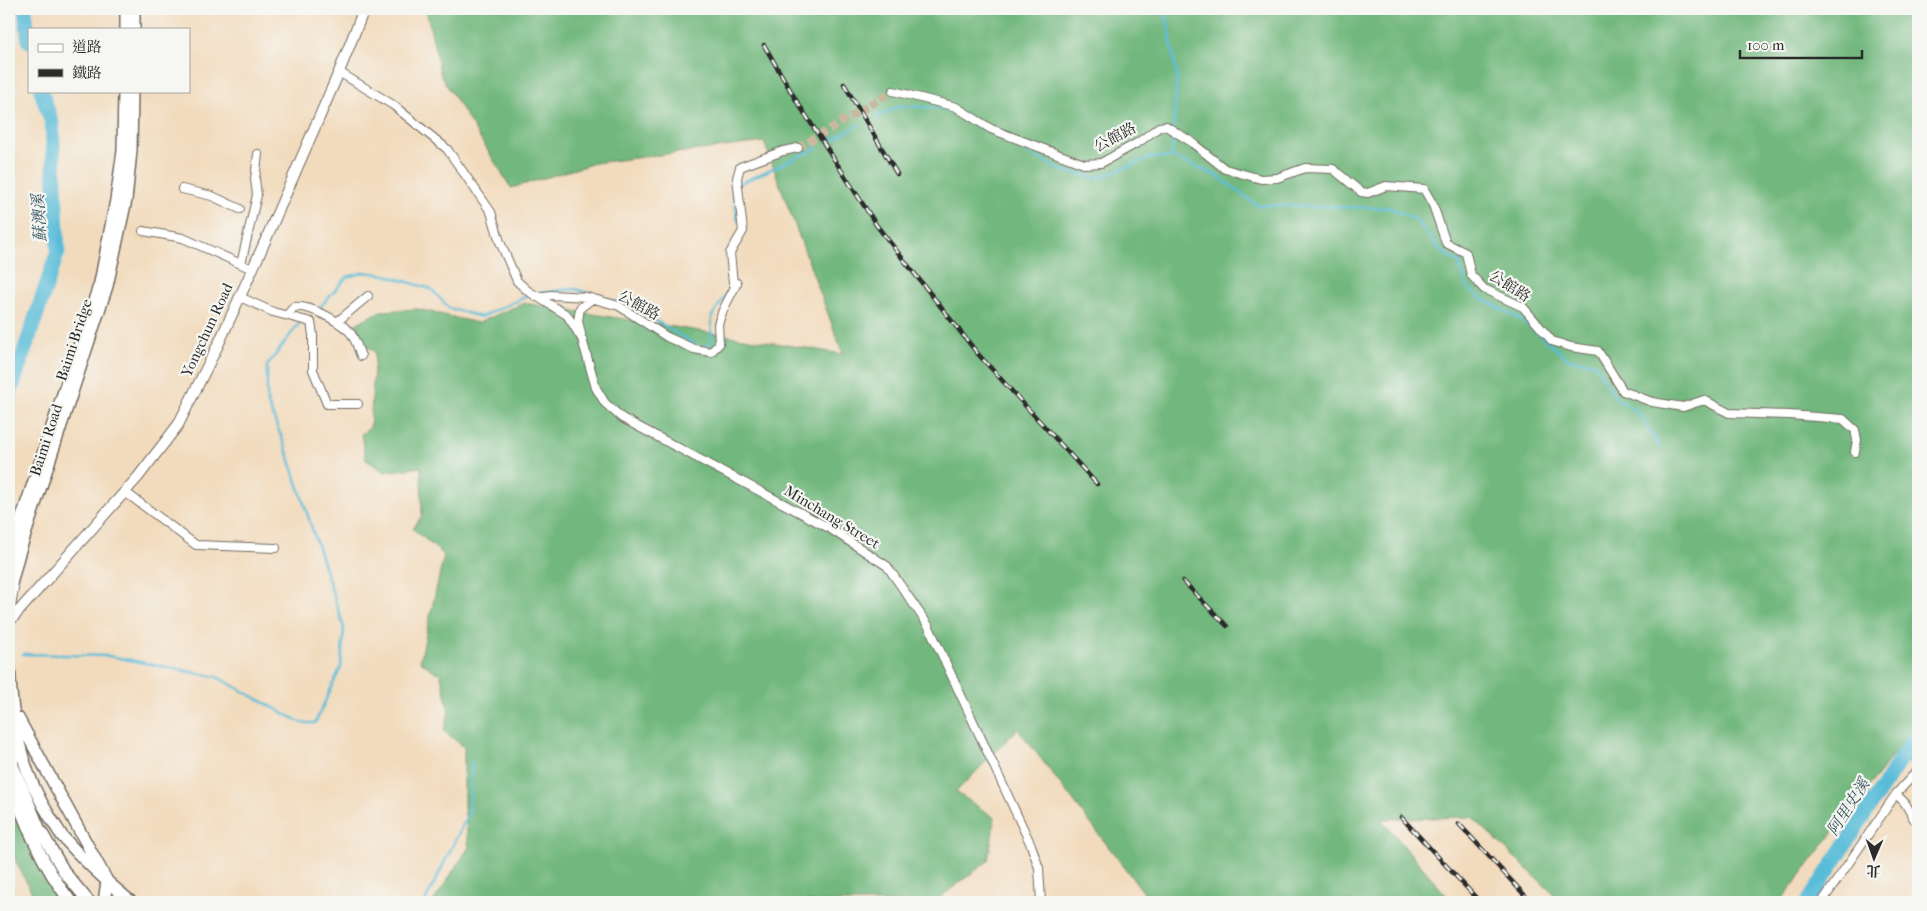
<svg xmlns="http://www.w3.org/2000/svg" width="1927" height="911" font-family="'IM FELL French Canon','Noto Serif TC',serif">
<style>
.forest{fill:#72b87e;stroke:#4e7254}
.lines{fill:none;stroke-linecap:round;stroke-linejoin:round}
.stream{stroke:#59bcd8;stroke-width:2.5}
.river{stroke:#59bcd8;stroke-width:15}
.street-tunnel{stroke:#cab8a0;stroke-width:8;stroke-dasharray:8 4;stroke-linecap:butt}
.street-casing{stroke:#71695e;stroke-width:10}
.secondary-casing{stroke:#71695e;stroke-width:12}
.primary-casing{stroke:#71695e;stroke-width:14}
.street{stroke:#fff;stroke-width:8}
.secondary{stroke:#fff;stroke-width:10}
.primary{stroke:#fff;stroke-width:11}
.rail-casing{stroke:#2b2b2b;stroke-width:4.5}
.rail{stroke:#f6f6f2;stroke-width:2.5;stroke-dasharray:8;stroke-linecap:butt}
.labels{text-anchor:middle;dominant-baseline:central;stroke-width:4.5;stroke-linejoin:round;paint-order:stroke}
.street-label{font-size:15px;fill:#2b2b2b;stroke:#f6f6f2}
.water-label{font-size:16px;font-style:italic;fill:#39565f;stroke:#f6f6f2}
</style>
<rect width="100%" height="100%" fill="#f6f6f2"/>
<filter id="ink" filterUnits="userSpaceOnUse"><feTurbulence type="fractalNoise" baseFrequency=".02" numOctaves="2"/><feDisplacementMap in="SourceGraphic" scale="10" xChannelSelector="R" yChannelSelector="G"/><feConvolveMatrix kernelMatrix="1 2 1 2 8 2 1 2 1" color-interpolation-filters="sRGB"/></filter>
<filter id="wash" filterUnits="userSpaceOnUse"><feTurbulence type="fractalNoise" baseFrequency=".0096" numOctaves="4" result="noise"/><feDisplacementMap in="SourceGraphic" scale="20" xChannelSelector="R" yChannelSelector="G"/><feGaussianBlur stdDeviation="1.12" result="paint"/><feColorMatrix in="noise" values="0 0 0 0 0 0 0 0 0 0 0 0 0 0 0 0 0 1.4 0 .05"/><feComposite in="paint" operator="in"/></filter>
<g filter="url(#wash)">
<rect width="100%" height="100%" fill="#f2dbbd"/>
<path class="forest" d="M426,9H1918V768L1893,755L1780,902H1562L1472,817L1381,819L1452,902H1151L1018,729L956,792L995,818L988,861L934,902H720L718,900L702,902H433L469,847L464,807V747L444,731L449,712L440,672L437,673L420,661L444,555L413,529L422,515L421,467L385,472L366,460L361,434L370,428L375,352L360,342L357,323L381,311L418,309L478,323L524,303L843,354L764,142L595,163L511,188L441,76Z
M9,789L36,861L61,902H40L33,895L9,848Z"/>
<g class="lines">
<path class="stream" d="M876,117L900,106L942,108L984,129
M992,133L1062,171L1099,178L1150,158L1172,157L1177,75L1165,9
M830,141L859,125
M1172,157L1217,176L1257,205L1390,208L1415,219L1441,251L1459,263L1468,289L1478,296L1524,322L1568,359L1594,363L1615,397L1639,413L1660,448
M741,183L817,148
M733,191L738,221
M536,293L575,289L618,302
M321,306L347,277L365,272L385,275L431,289L449,308L481,317L527,296
M625,306L658,322L699,347
M703,348L711,342L712,316L728,292
M23,654L109,656L217,677L302,723H315L341,667L344,628L288,454L267,401V366L300,322
M425,902L469,812L472,762"/>
<path class="river" d="M25,9L29,41
M9,396L58,251L52,123L41,91
M1808,902L1918,732"/>
</g>
</g>
<g filter="url(#ink)">
<g class="lines">
<path class="street-tunnel" d="M798,148L893,91"/>
<g class="street-casing">
<path id="street" d="M339,72L393,105L447,149L491,212L500,242L517,281L528,291L567,315L582,339L596,388L605,403L622,418L829,528L887,566L928,625L1031,845L1039,868L1041,902
M893,91L956,107L991,129L1084,164L1101,163L1139,142L1159,127L1166,126L1190,141L1225,169L1261,179L1277,178L1305,168L1333,169L1361,192L1368,193L1386,186L1424,189L1433,205L1446,243L1466,253L1471,275L1484,289L1523,307L1552,341L1571,347L1598,351L1623,391L1652,402L1683,407L1704,400L1729,413L1789,415L1843,419L1855,430L1857,440L1855,452
M182,189L212,196L240,209
M143,231L183,238L252,269
M241,264L257,195L255,179L258,154
M240,297L273,312L311,322L313,335V370L327,404H358
M536,297L551,295L587,297L619,306L667,337L694,349L711,352L719,344L718,324L723,310L737,283H733L730,253L743,231L737,178L740,167L783,151L798,148
M287,315L294,307C310,305 337,320 349,331C355,337 358,349 361,356
M337,322L368,296
M581,334L578,321L580,308L592,299
M125,492L196,545L276,548
M9,621L14,588
M1896,794L1905,803L1918,826
M1822,902L1896,794L1918,770"/>
</g>
<g class="secondary-casing">
<path id="secondary" d="M9,622L138,477L178,425L219,343L263,246L339,72L364,9"/>
</g>
<g class="primary-casing">
<path id="primary" d="M126,29V9
M134,29V9
M9,556L100,283L116,200L123,151L124,91
M9,592L19,553L107,286L126,200L131,151L132,91
M9,660C11,717 19,768 50,817C54,823 58,830 62,836C83,860 107,882 131,902
M18,718L107,881L104,902
M9,731L13,766L39,828L65,873L89,902
M9,779C25,822 42,866 71,902"/>
</g>
<use href="#street" class="street"/>
<use href="#secondary" class="secondary"/>
<use href="#primary" class="primary"/>
<g class="rail-casing">
<path id="rail" d="M764,45L796,100L877,226L978,354L1097,484
M844,84L897,174
M1183,581L1227,626
M1401,817L1480,902
M1459,824L1531,902"/>
</g>
<use href="#rail" class="rail"/>
</g>
</g>
<g class="labels">
<g class="street-label">
<text transform="translate(1115 137) rotate(-28)">公館路</text>
<text transform="translate(1510 286) rotate(32)">公館路</text>
<text transform="translate(639 305) rotate(29)">公館路</text>
<text transform="translate(207 330) rotate(-65)">Yongchun Road</text>
<text transform="translate(74 340) rotate(-72)">Baimi Bridge</text>
<text transform="translate(46 440) rotate(-72)">Baimi Road</text>
<text transform="translate(832 517) rotate(31)">Minchang Street</text>
</g>
<g class="water-label">
<text transform="translate(39 218) rotate(-93)">蘇澳溪</text>
<text transform="translate(1848 807) rotate(-57)">阿里史溪</text>
</g>
</g>
<rect width="1927" height="911" fill="none" stroke="#f6f6f2" stroke-width="30"/>
<rect x="28" y="28" width="162" height="65" fill="#f6f6f2" stroke="#a5a5a2"/>
<rect x="38" y="44" width="25" height="8" fill="#ffffff" stroke="#a5a5a2"/>
<text x="72" y="52" font-size="15" fill="#2b2b2b">道路</text>
<rect x="38" y="69" width="25" height="8" fill="#2b2b2b" stroke="#a5a5a2"/>
<text x="72" y="78" font-size="15" fill="#2b2b2b">鐵路</text>
<g transform="translate(1874 858) rotate(182)" stroke="#f6f6f2" stroke-width="4" paint-order="stroke">
<path d="M0-4L9 19L0 12L-9 19Z" fill="#2b2b2b"/>
<text y="-8" font-size="14" font-weight="bold" text-anchor="middle" fill="#2b2b2b">北</text>
</g>
<path d="M1740 50v8h122v-8" fill="none" stroke="#2b2b2b" stroke-width="2.5"/>
<text x="1747" y="50" font-size="15" fill="#2b2b2b" stroke="#f6f6f2" stroke-width="4" paint-order="stroke">100 m</text>
</svg>
